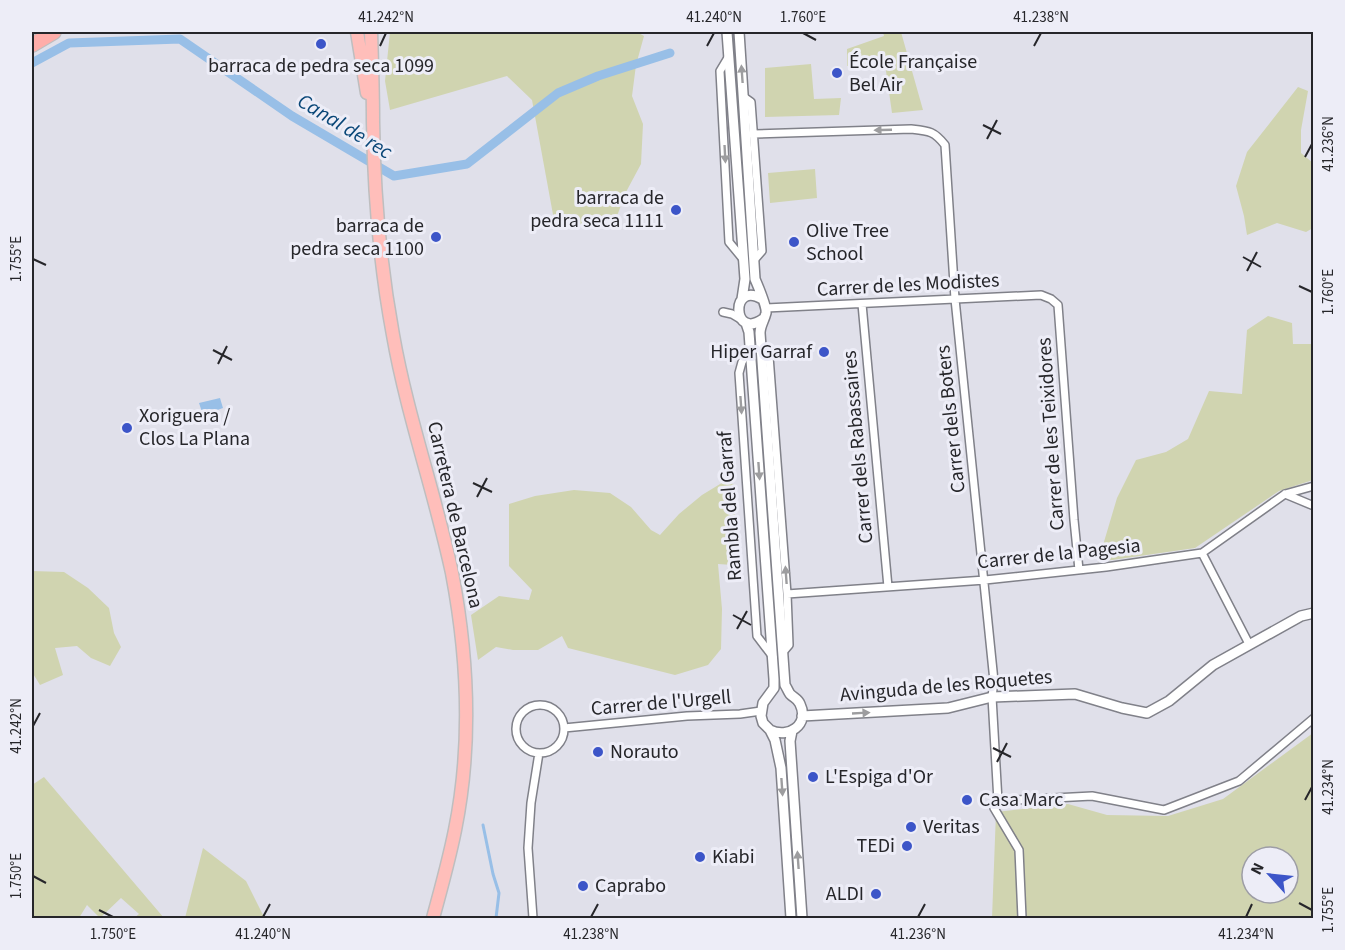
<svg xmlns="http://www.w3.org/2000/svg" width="1345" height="950" font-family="'Source Sans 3',sans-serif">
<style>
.green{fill:#d0d4b0;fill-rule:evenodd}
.water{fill:#98bfe7}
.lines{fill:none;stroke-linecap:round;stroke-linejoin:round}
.stream{stroke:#98bfe7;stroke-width:3}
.canal{stroke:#98bfe7;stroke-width:9}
.minor-casing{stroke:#808189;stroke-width:10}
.tertiary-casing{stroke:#808189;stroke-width:12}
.trunk-casing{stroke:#bebebf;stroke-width:15}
.motorway-casing{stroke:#bebebf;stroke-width:16}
.minor{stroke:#fff;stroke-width:7}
.tertiary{stroke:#fff;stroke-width:9}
.trunk{stroke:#ffbeba;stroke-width:12}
.motorway{stroke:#ffada9;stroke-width:14}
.oneway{fill:#9d9d9f}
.ticks{fill:none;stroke:#26262a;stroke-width:2}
.poi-dot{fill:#3c55c8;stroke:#ededf7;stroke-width:2}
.labels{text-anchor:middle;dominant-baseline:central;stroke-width:6;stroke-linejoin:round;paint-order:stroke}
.poi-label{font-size:20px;fill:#26262a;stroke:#ededf7;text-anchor:start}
.street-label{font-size:20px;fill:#26262a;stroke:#ededf7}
.water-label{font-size:21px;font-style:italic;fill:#094677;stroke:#ededf7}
.neatline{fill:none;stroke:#26262a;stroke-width:2}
.ticks-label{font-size:15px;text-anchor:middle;fill:#26262a}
</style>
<rect width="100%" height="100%" fill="#e0e0ea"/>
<path class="green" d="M390,32H498L502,33L506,32H637L644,36L636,65L632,96L643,124L641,164L626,192L617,216L592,226L554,220L532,100L507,76L390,110L385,81Z
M883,32H901L923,110L892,113L885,64L847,66V49L884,36Z
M811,64L814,99L841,98L839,115L765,117V68Z
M1298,87L1308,91L1301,130V153L1313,163V228L1306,232L1277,223L1247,235L1244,216L1236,186L1247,152Z
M815,169L817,198L770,203L768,173Z
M1268,316L1292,323L1293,344H1313L1314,393L1311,397L1313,480L1279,491L1195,548L1098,562L1117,498L1136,460L1166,452L1188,439L1209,391L1242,394L1247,330Z
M725,481L736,485L733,565L718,564L722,609L721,649L708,665L675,675L568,648L562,636L538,650H513L496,647L478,660L471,615L499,596L529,600L532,590L509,566V504L535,496L574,490L610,493L631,507L651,530L660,535L679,514L702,495Z
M32,571L64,572L88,588L109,608L114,633L121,647L110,666L91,658L77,646L55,648L63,675L40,685L32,672Z
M1313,733V918H992L996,812L1068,804L1107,815L1168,816L1223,799ZM1252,857H1288V893H1252Z
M44,777L164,918H134L139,914L121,898L100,918L87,905L79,918H32V785Z
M203,848L246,881L263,915V918H185Z"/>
<path class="water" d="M220,398L223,408L203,415L199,403Z"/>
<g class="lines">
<path class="stream" d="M483,825L493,874L499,893L496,918"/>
<path class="canal" d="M32,63L69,43L180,39L292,116L394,176L467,164L558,93L598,76L670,53"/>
<g class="minor-casing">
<path id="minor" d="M729,56L720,71L729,242L743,259
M744,97L751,102L762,251L755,259
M754,134L911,129C929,131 934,131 945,145L955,299L994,681L992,697L998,801L994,808L1019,850L1022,918
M862,304L888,587
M766,308L1041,295L1051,299L1058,305L1074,520L1079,570
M723,312L732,314L742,320
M750,349L742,362L739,373L757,636L773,657
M761,349L769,356L787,594L789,645L783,652
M1285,494L1314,506
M1202,553L1249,644
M787,594L985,580L1106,567L1202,553L1285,494L1314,486
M516 729a24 24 0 1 1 48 0a24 24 0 1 1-48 0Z
M564,728L687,716L740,714L761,711
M998,801L1092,796L1164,810L1239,781L1314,718
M533,918L528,848L531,803L539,753"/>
</g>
<g class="tertiary-casing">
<path id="tertiary" d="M727,32L745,279L742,299
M739,32L755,279C758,286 767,308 766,313C764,321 760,326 760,333L785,685C787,688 788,691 790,694C794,698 798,699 800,704C810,725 788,739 770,730
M762,299C730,280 732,341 763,319
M746,323L749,332L774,679V688L763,703L761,716L763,723L770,730L775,740L781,768L791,918
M802,716L948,708L992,697L1075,694L1122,708L1147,713L1169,701L1213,665L1301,616L1314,613
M792,731L790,741L802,918"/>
</g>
<g class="trunk-casing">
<path id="trunk" d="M357,32L367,93
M371,32C372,62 373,92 373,122C374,193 380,265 393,335C407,415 435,493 452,573C468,657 472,746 455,830C449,860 441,889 433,918"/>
</g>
<g class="motorway-casing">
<path id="motorway" d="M32,45L54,32"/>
</g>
<use href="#minor" class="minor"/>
<use href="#tertiary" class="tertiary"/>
<use href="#trunk" class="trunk"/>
<use href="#motorway" class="motorway"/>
</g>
<defs><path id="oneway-solid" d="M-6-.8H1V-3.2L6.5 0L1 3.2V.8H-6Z" transform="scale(1.5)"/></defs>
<g class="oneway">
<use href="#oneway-solid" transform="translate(742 74) rotate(-94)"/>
<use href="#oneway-solid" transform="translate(883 130) rotate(178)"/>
<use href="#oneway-solid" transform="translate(725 154) rotate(87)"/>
<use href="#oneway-solid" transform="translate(741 405) rotate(86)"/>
<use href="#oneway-solid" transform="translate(759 471) rotate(86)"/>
<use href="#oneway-solid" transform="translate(786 575) rotate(-94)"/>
<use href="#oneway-solid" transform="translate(861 713) rotate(-3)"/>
<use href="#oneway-solid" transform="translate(782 787) rotate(86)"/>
<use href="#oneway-solid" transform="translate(798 860) rotate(-94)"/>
</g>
<path class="ticks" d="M803,33L816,40M380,46L386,33M707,46L714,33M1034,46L1041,33M983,125L1001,134M987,139L997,120M1305,157L1312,144M1243,257L1261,267M33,259L46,265M1247,271L1257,252M1299,286L1312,292M213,350L232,360M218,364L227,346M473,483L492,492M477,497L487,478M733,615L751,625M737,629L747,611M33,726L40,713M993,748L1011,757M997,762L1007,743M1305,800L1312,787M33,876L46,883M1299,903L1312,910M99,910L113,917M263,917L270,904M591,917L598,904M918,917L925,904M1246,917L1252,904"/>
<g class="poi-dot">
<circle cx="321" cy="44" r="6"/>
<circle cx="837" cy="73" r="6"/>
<circle cx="676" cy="210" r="6"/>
<circle cx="436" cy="237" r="6"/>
<circle cx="794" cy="242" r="6"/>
<circle cx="824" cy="352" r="6"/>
<circle cx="127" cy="428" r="6"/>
<circle cx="598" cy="752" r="6"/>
<circle cx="813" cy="777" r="6"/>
<circle cx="967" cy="800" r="6"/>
<circle cx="911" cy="827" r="6"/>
<circle cx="907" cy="846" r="6"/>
<circle cx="700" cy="857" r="6"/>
<circle cx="583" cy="886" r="6"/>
<circle cx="876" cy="894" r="6"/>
</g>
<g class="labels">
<g class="poi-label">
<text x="849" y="62">École Française<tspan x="849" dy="23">Bel Air</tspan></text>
<text x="321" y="66" text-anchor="middle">barraca de pedra seca 1099</text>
<text x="664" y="198" text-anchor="end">barraca de<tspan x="664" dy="23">pedra seca 1111</tspan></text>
<text x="424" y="226" text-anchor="end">barraca de<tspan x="424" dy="23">pedra seca 1100</tspan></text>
<text x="806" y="231">Olive Tree<tspan x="806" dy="23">School</tspan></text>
<text x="812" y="352" text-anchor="end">Hiper Garraf</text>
<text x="139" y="416">Xoriguera /<tspan x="139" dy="23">Clos La Plana</tspan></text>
<text x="610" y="752">Norauto</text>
<text x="825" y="777">L'Espiga d'Or</text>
<text x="979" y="800">Casa Marc</text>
<text x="923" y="827">Veritas</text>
<text x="895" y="846" text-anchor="end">TEDi</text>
<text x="712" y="857">Kiabi</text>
<text x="595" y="886">Caprabo</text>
<text x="864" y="894" text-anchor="end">ALDI</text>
</g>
<g class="street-label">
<text transform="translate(908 285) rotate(-3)">Carrer de les Modistes</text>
<text transform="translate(951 419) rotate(-96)">Carrer dels Boters</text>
<text transform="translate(1051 434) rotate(-94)">Carrer de les Teixidores</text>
<text transform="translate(858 447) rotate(-95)">Carrer dels Rabassaires</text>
<text transform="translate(730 506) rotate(-94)">Rambla del Garraf</text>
<text transform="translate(455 515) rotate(77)">Carretera de Barcelona</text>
<text transform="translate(1059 554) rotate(-6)">Carrer de la Pagesia</text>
<text transform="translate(946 686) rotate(-5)">Avinguda de les Roquetes</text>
<text transform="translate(661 703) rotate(-5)">Carrer de l'Urgell</text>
</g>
<g class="water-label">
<text transform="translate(345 126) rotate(31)">Canal de rec</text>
</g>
</g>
<rect width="1345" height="950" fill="none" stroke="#ededf7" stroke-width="66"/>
<g transform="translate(1270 875) rotate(297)"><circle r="28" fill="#ededf7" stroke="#9d9da5" stroke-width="1.5"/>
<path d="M0-4.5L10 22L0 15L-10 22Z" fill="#3c55c8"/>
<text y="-9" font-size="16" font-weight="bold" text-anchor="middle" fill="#26262a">N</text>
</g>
<rect x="33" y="33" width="1279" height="884" class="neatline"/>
<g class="ticks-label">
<text x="386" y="22">41.242°N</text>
<text x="714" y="22">41.240°N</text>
<text x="803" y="22">1.760°E</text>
<text x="1041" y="22">41.238°N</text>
<text transform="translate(1328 144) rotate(-90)" y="5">41.236°N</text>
<text transform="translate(16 259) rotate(-90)" y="5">1.755°E</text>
<text transform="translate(1328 292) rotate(-90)" y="5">1.760°E</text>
<text transform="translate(16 726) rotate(-90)" y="5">41.242°N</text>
<text transform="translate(1328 787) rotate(-90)" y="5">41.234°N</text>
<text transform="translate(16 876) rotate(-90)" y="5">1.750°E</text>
<text transform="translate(1328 910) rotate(-90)" y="5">1.755°E</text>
<text x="113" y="939">1.750°E</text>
<text x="263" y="939">41.240°N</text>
<text x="591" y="939">41.238°N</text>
<text x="918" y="939">41.236°N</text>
<text x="1246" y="939">41.234°N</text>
</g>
</svg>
